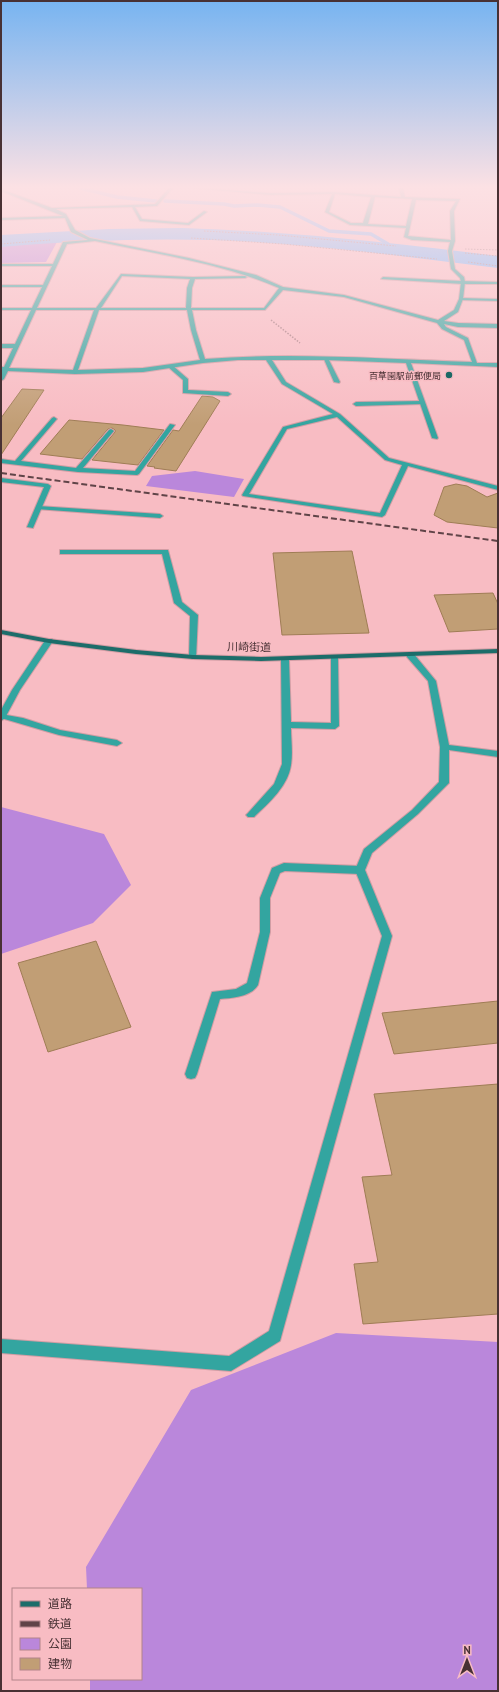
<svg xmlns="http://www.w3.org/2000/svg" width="499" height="1692" font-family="'PT Sans','Noto Sans JP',sans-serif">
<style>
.green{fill:#ba87db}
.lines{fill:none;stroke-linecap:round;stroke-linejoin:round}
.stream{stroke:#6fb5ff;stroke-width:3.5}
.river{fill:#6fb5ff;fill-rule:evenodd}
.building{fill:#c19e75;stroke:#9f7d55}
.lane-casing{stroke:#d19da4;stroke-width:2}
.street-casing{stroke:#d19da4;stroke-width:2}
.primary-casing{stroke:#d19da4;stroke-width:2}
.path-far1{stroke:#a77c81;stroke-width:1;stroke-dasharray:1.5 1.5;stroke-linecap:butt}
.path{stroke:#a77c81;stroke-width:1.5;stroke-dasharray:1.5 1.5;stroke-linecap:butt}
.lane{fill:#33a5a0;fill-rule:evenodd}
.street{fill:#33a5a0;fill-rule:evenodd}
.primary{fill:#1c6d6a;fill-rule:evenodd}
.rail{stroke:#604448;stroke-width:2;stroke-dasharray:6 3;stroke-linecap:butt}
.poi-dot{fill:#1c6865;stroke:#f8bcc3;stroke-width:1.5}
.labels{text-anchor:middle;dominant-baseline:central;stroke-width:3;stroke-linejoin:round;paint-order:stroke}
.far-poi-label{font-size:9px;fill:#483134;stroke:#f8bcc3;text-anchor:end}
.street-label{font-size:11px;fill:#483134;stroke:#f8bcc3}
</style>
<rect width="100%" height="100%" fill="#f8bcc3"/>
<path class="green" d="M57,242L46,262L1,263V246Z
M195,471L244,479L234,497L146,486L152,476Z
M1,807L104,834L131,885L93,923L1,954Z
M336,1333L498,1342V1691H90V1679H141V1589H87L86,1567L191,1390Z"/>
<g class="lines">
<path class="stream" d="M80,188L117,197L156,201
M165,201L224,204L234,206L257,205L280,207L329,231L371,234L388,244"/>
<path class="river" d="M182,228C288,231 393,243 498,256V268C417,258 336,247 255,242C170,237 85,240 1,247V235L109,229Z"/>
</g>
<path class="building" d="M22,389L44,390L1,455V418Z
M202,396L213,397L220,401L176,471L154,468L155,467L147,466L173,430L179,431Z
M69,420L123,425L164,430L138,465L92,460L115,432V430L112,428L108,429L82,459L40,454Z
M456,484L467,486L487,497L498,493V528L447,522L434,515L444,487Z
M352,551L369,633L282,635L273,553Z
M493,593L498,604V629L449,632L434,595Z
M96,941L131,1027L48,1052L18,963Z
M498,1001V1043L394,1054L382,1013Z
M498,1084V1314L363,1324L354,1264L378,1262L362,1177L392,1175L374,1094Z"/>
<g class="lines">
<g class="lane-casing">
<path id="lane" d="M383,277L461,281L498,282V284H463L381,279Z
M461,298L498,299V301L459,300Z
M323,357L328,358L340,382L339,383L334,382Z
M168,365H172L188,379V390L228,392L231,394L228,396L183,393V380L168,367Z
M422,401L425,403L424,404L356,406L353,404L356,402Z
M54,417L57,419L56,420L21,461L76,468L109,430L111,429L114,431L113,432L83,468L135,471L170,424L175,425L139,474L137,475L78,472L1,463V459L15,461L52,418Z
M38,506L160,514L163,516L160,518L36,509V507Z
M60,550H168L182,602L198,615L196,659H193L189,657L190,616L174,603L162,554H60Z
M331,656H337L338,658L339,726L335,729L291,728C291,739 293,753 291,765C288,786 269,803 254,817H248L246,815L248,813L274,784L282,764L281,659L285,657L289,659L291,722L331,723Z
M1,714L23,718L60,730L117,740L122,743L117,746L59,735L1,718Z
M284,863L360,866L364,867L365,870L364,873L360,874L285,871L280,873L270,898V932L258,985C251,997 232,998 220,999L197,1074L195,1078L191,1079L187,1078L185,1074L212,992L236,989L247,983L260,932V898L272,868Z"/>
</g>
<g class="street-casing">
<path id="street" d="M169,188H173L157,206L135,207L142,219L188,223L204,211L207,212L189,225L140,221L132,207L56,209L66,214L75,230L90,238L189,258L256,275L283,287L344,295L438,320L454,310L459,299L461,282L460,278L451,269L448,251L450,242L412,240L404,237L406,228L350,225L325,212L332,194L271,195L194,188L271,193L334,192L401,197L399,188H403L405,197L460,199L454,211L455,241L452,251L455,269L464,277L465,282L463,299L458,312L444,321L458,323L498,324V328L458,327L444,324L446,327L468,338L477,363H498V367L411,363L438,438L437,439L432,438L406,363L325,360H272L286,382L340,414L389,458L498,486V490L408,466L385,515L382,517L243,496L242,495L283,427L333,414L282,384L266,360H238L203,363L143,372L75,374L8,371L4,379L1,381V367H4L13,348H1V344H15L31,310H1V308H32L42,287H1V285H43L52,266H1V264H53L63,242L88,240L71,232L65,218L1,220V218L63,216L1,191V189L52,208L155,204ZM335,194L371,197L363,223H351L329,212ZM375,197L412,199L406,226L368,224ZM416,200L456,201L450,211L451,240L408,236ZM95,241C157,254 221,263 279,288L264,308H191L192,288L195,279L245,278L247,277L245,276L193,277L121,274L96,308H37L67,244ZM122,276L190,279L187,288L186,308H101ZM283,290L344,297L437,323L442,329L464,340L472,362C383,359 294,352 205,359L196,330L192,310H265ZM36,310H94L73,370L9,368ZM99,310H187L191,330L200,360L143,368L78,370ZM337,417L385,460L402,465L380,513L249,494L287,429Z
M1,478L48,484L51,486L33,528L27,527L44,487L1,482Z
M46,639H52L53,641L20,690L5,718L1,721V710L12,690Z
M407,653H413L436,681L449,745L498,751V757L449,750V783L418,814L372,853L365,870L392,936L280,1341L231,1371L1,1353V1339L229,1356L269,1331L382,936L355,870L364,849L412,810L439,782L440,747L428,681L407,657L406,655Z"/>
</g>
<g class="primary-casing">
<path id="primary" d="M1,630L49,639L136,650L193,655L261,657L498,649V653L261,661L193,659L136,654L49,643L1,634Z"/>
</g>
<path class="path-far1" d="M204,231L278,235L396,246
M191,238L283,244L437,259
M1,244L50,240
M465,249L498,250
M465,253L498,256
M468,262L498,266"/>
<path class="path" d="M271,320L300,343"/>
<use href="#lane" class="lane"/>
<use href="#street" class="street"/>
<use href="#primary" class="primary"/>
<path class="rail" d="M1,473L498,541"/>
</g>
<linearGradient id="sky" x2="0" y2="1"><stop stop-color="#77b4f1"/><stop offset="0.44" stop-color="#fce1e4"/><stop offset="1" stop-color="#fce1e4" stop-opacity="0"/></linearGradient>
<rect width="499" height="425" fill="url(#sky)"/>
<circle class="poi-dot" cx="449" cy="375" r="4"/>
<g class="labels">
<g class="far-poi-label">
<text x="441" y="375">百草園駅前郵便局</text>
</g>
<g class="street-label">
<text transform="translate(249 647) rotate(1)">川崎街道</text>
</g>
</g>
<rect width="499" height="1692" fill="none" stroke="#483134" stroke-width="4"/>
<rect x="12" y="1588" width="130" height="92" fill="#f8bcc3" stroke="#b2848a"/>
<rect x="20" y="1601" width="20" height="6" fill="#1c6d6a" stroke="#b2848a"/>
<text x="48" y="1608" font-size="12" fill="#483134">道路</text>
<rect x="20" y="1621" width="20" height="6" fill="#604448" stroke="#b2848a"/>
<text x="48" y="1628" font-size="12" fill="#483134">鉄道</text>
<rect x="20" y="1638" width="20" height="12" fill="#ba87db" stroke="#b2848a"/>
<text x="48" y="1648" font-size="12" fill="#483134">公園</text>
<rect x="20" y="1658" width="20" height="12" fill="#c19e75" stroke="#b2848a"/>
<text x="48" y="1668" font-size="12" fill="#483134">建物</text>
<g transform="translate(467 1660)" stroke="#f8bcc3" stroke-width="3" paint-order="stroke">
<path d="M0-3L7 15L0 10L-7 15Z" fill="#483134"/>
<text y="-6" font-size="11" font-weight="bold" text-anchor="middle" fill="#483134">N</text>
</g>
</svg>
